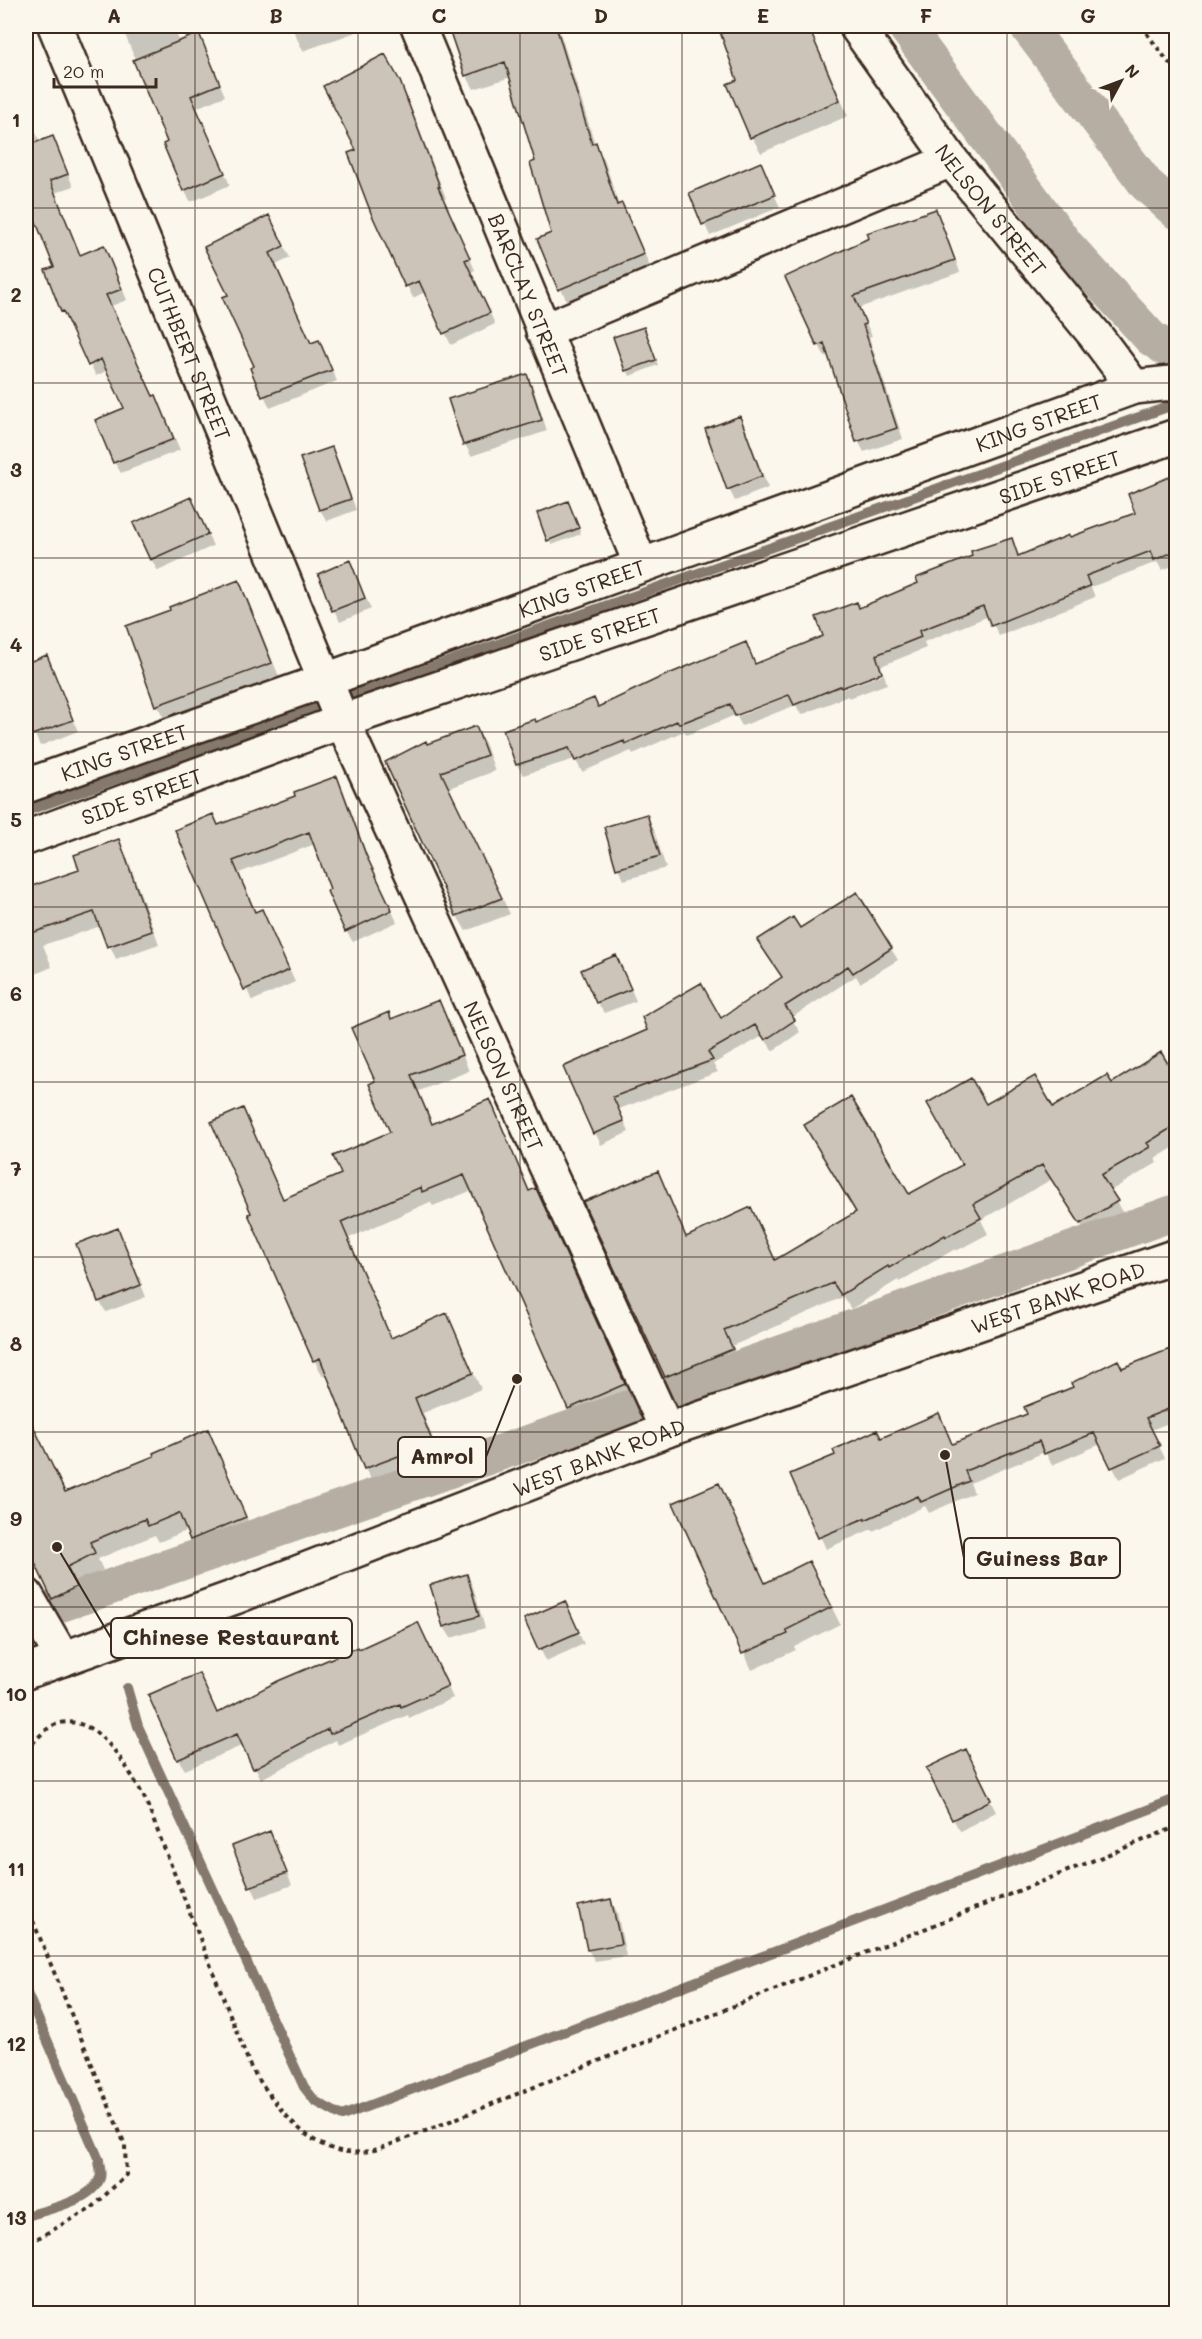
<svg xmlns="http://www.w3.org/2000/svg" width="1202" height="2339" font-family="Mali,sans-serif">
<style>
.shadow{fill:#0003}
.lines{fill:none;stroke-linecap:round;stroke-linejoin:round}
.stream{stroke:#85796d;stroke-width:10}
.canal{stroke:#b6aea2;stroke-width:36}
.building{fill:#ccc4b9;stroke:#3b2a1e;stroke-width:1.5}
.minor-casing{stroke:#3b2a1e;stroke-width:38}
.primary-casing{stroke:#3b2a1e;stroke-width:38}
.path{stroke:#3b2a1e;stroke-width:4;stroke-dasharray:4.5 4.5;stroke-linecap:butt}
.minor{stroke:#fbf7ec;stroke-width:33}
.primary{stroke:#fbf7ec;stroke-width:33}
.grid{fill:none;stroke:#3b2a1e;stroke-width:1.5;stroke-opacity:0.55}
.labels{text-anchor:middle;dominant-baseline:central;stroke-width:4.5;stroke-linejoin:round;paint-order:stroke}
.street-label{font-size:21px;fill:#3b2a1e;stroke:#fbf7ec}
.leader{fill:none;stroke:#3b2a1e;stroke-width:2}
.callout-dot{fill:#3b2a1e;stroke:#fbf7ec;stroke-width:2}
.callout{fill:#fbf7ec;stroke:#3b2a1e;stroke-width:2}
.callout-label{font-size:22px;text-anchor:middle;font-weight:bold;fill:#3b2a1e}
.neatline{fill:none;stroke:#3b2a1e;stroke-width:2}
.grid-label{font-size:20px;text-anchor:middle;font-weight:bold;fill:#3b2a1e}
</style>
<rect width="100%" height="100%" fill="#fbf7ec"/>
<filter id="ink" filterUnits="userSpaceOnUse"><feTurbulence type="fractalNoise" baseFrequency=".0167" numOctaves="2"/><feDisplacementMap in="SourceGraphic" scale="12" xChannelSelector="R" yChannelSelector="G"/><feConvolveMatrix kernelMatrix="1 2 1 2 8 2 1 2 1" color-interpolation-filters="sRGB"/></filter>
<g filter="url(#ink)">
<path class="shadow" d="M117,26H173L180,43L199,35L225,96L196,108L230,185L191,202L184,190L169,143L124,32L121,33Z
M291,26H373L303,51Z
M450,26H558L595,144L604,159L619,206L621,205L630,219L651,269L568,304L539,240L553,234L537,162L511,77L474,89L466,75Z
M720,26H775L787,61L817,48L826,64L848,116L761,153L752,137L729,85L739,81Z
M385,56L406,95L446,198L444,199L475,270L471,272L495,324L451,345L425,292L413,298L372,212L358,150Z
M26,107L40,143L52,138L73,186L55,193L81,256L104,247L110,258L127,300L111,306L154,398L155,397L162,408L180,450L121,473L114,462L126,409L108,370L96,376L63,311L56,268L30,203L26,204Z
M760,164L780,207L710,236L691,194Z
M935,211L942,222L960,272L859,308L872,336L869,337L903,439L864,452L858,441L829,355L825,357L819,345L787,278Z
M275,228L290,258L276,265L312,345L319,342L337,381L270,408L252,369L256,367L231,295Z
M646,334L658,365L630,376L627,370Z
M527,375L533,387L547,431L471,456L465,444Z
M739,418L746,430L768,488L735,501L729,489Z
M331,449L338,460L356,510L327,521L320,510L302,459Z
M1175,476L1176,565L1162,570L1157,562L1091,587L1095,597L999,636L989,616L924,642L926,648L881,666L883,672L840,686V690L884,674L887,684L849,698L848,696L801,715L796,705L742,726L737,717L797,693L796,690L687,735L684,731L633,754L631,751L582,772L575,759L523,775L517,765L536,724L599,709L746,644L756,665L825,637L859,609L1011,540L1020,557L1137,514Z
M571,509L581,534L552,545L549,540Z
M197,510L213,546L158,571L151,559Z
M350,562L371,609L340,622L334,610Z
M238,581L247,597L280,679L165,720L157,705L172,611Z
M46,657L78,731L40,746L26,715V665Z
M476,728L485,743L495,771L449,788L510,914L466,931L457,916L427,746Z
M336,778L343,789L372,868L397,922L353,942L346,931L315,844L239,873L256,913L261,911L268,922L295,982L252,1001L177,831L213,816L219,827L297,797Z
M646,816L653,827L666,868L624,880L618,868Z
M118,840L126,854L159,944L116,959L101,926L43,945L52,967L26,978V889L81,871Z
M857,894L898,960L860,983L856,976L791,1018L800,1032L773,1051L763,1036L713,1064L718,1072L619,1109L629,1132L601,1145L565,1068L720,1020L783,978L799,930Z
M622,968L636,1001L604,1013L597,1002Z
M438,1002L447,1017L469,1071L419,1091L433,1125L489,1101L498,1116L530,1192L544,1205L633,1399L578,1423L569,1408L473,1190L433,1206L430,1202L349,1238L392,1339L447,1315L481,1389L423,1413L440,1458L374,1484L365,1469L327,1373L323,1376L314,1360L253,1214L242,1110L284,1200L343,1175L392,1133L377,1082L392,1020Z
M1160,1055L1176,1080V1146L1155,1159L1157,1163L1110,1191L1125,1217L1090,1239L1052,1179L981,1220L988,1234L956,1251L955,1249L899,1282L898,1280L851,1309L843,1297L732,1346L740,1365L676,1392L661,1368L657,1173L666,1188L687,1238L751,1209L776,1261L909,1196L965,1165L986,1106L1053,1109L1111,1085Z
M118,1230L124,1241L146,1297L106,1312L99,1301Z
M1176,1348V1420L1151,1430L1165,1458L1119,1479L1101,1444L1052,1465L1045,1452L970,1483L974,1493L929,1513L925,1506L873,1531L872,1529L826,1549L792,1475L938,1415L953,1445L1029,1415L1122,1370Z
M26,1411L65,1493L156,1457L207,1431L216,1448L254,1534L201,1556L188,1530L159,1542L155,1535L98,1559L103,1570L75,1584L85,1603L63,1614L26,1541Z
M718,1484L766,1584L818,1579L840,1624L794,1647L796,1650L752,1670L675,1504Z
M466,1575L473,1587L485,1628L451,1638L444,1627L432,1586Z
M564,1603L584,1644L546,1661L526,1619Z
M424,1635L453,1698L409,1718L408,1715L338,1745L336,1740L261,1779L244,1745L185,1770L178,1759L198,1675L217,1714Z
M972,1763L996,1812L960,1831L953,1819Z
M270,1833L292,1885L257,1898L234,1847Z
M611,1900L617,1912L626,1956L595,1961L588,1950L580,1907Z"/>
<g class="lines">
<path class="stream" d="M26,811L1176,404
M127,1688L138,1726L304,2087L315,2101L342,2116L1176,1799
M26,1991L99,2160C99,2165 102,2174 100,2178C92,2201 46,2210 26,2216"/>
<path class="canal" d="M905,26L1066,245L1151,338L1176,355
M1027,26L1146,184L1176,211
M58,1605L589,1422L1176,1212"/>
</g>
<path class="building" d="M448,26H556L592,144L596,142L617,205L622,203L644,254L558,290L537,239L551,233L530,163L535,161L505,62L465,76Z
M718,26H808L840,100L750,138L727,84L737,80Z
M199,33L220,84L191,96L225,173L183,191L163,144L167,142L133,60Z
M385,54L400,81L440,187H438L470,258L465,260L490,313L443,334L419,281L405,287L371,213L348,153L356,150L323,86Z
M26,124L34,143L53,136L68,174L50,181L80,255L104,245L122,289L106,295L153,396L156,395L174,439L113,463L95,420L124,408L101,359L88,366L63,311L61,312L45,270L54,267L26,197Z
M761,162L775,195L702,225L689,193Z
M936,209L955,260L854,296L866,324L863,325L897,428L856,442L824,343L817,346L785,277L869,238L867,233Z
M269,215L284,246L270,253L311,343L319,340L332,370L262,397L250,368L254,366L222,297L228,295L204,247Z
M644,327L656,360L625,371L613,337Z
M527,374L542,420L463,445L448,399Z
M740,416L762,476L727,490L705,429Z
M332,447L351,499L319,510L300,458Z
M1176,474V551L1154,560L1151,551L1086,576L1090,586L991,626L983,606L919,631L921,637L876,655L882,673L841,688L840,686L794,705L789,695L735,716L730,704L679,724L677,721L625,744L624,741L575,761L569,748L516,765L503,730L535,719L536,722L594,698L598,707L659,678L746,642L755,664L823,636L816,617L857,602L859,608L918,583L916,578L972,556L971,551L1012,538L1018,556L1069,535L1070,537L1135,513L1128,494Z
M191,497L208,534L150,560L133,523Z
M568,501L579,528L547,541L537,513Z
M350,560L365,598L332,611L318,574Z
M239,580L272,663L155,706L126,626L170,610L169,607Z
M47,655L73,720L32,735L26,719V663Z
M476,726L487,755L441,772L502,898L456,916L385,762L426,741L427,744Z
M337,776L366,855L392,910L345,932L327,891L330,889L309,832L233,861L255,912L262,909L289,970L244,990L175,830L213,814L218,825L295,796L294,792Z
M647,814L660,856L616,869L604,827Z
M119,839L152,931L107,947L94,912L26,935V888L79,870L74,855Z
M857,892L892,948L853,973L848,966L785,1006L795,1020L765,1040L755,1025L708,1052L713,1060L613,1097L624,1121L593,1134L563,1067L647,1030L642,1017L701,983L721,1018L782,977L757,940L793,917L800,928Z
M616,955L631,989L596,1003L581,970Z
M439,1000L462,1055L411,1075L432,1124L490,1099L529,1191L536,1188L625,1384L568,1409L464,1175L422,1192L421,1187L341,1222L391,1338L447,1313L473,1373L415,1398L433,1443L364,1469L320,1358L313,1361L248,1214L251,1213L211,1122L243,1108L283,1199L341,1174L333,1156L390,1132L369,1084L375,1081L351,1028L389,1012L391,1019Z
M1161,1052L1176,1077V1125L1147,1143L1150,1147L1101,1175L1118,1201L1080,1224L1042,1165L973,1204L981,1218L946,1237L945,1235L889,1268L888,1266L841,1295L833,1283L724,1330L733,1349L665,1377L583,1202L658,1171L686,1237L751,1207L775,1260L856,1212L804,1125L851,1097L909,1194L962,1165L927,1103L971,1078L986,1104L1035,1076L1053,1107L1107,1075L1112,1083Z
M118,1228L141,1285L98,1302L76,1244Z
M1170,1349L1176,1366V1406L1146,1418L1160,1446L1111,1468L1094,1433L1044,1454L1039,1441L965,1471L969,1481L921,1502L918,1496L865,1520V1518L818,1538L790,1474L835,1455L833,1450L877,1430L881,1438L939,1413L952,1444L1027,1414L1024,1407L1073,1387L1071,1383L1118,1360L1122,1368Z
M26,1411L65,1492L154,1456L153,1453L208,1429L246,1517L190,1540L179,1513L148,1526L145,1519L90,1542L95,1553L67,1567L76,1587L52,1599L26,1544Z
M719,1483L765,1583L809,1561L832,1607L786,1630L788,1634L742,1654L673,1503Z
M467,1574L479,1616L443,1627L430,1585Z
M565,1601L579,1632L538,1650L524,1619Z
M418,1622L448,1686L401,1707L400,1704L330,1734L328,1729L253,1769L237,1734L177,1760L148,1695L199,1673L217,1713L278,1681L358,1647L359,1649Z
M966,1749L991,1800L952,1820L926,1768Z
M270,1831L287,1873L249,1887L232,1846Z
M611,1899L621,1944L587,1950L578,1906Z"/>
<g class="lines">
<g class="minor-casing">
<g id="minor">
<path id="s1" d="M55,26L340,716L667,1430"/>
<path id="s2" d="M418,26L641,565"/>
<path id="s3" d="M856,26L951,160L1095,335L1134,387"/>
<path d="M543,331L951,160"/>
<path id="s4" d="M26,786L326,680L1134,387L1171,383L1176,386"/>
<path id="s5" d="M26,838L343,721L1176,436"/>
<path d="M26,1595L63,1659"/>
</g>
</g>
<g class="primary-casing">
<g id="primary">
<path id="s6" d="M26,1672L235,1597L667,1430L1176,1256"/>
</g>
</g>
<path class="path" d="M1141,26L1176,72
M26,1750C34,1743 44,1729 54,1725C96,1708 129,1770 145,1799L251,2068C279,2109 315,2165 374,2150C389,2146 403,2139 418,2134L1176,1827
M26,1904L125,2145L126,2175L92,2208L38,2238L26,2242"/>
<use href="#minor" class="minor"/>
<use href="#primary" class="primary"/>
</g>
</g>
<path class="grid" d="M195,26V2314M358,26V2314M520,26V2314M682,26V2314M844,26V2314M1007,26V2314M26,208H1176M26,383H1176M26,558H1176M26,732H1176M26,907H1176M26,1082H1176M26,1257H1176M26,1432H1176M26,1607H1176M26,1781H1176M26,1956H1176M26,2131H1176"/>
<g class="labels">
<g class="street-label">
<text stroke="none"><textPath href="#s3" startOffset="228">NELSON STREET</textPath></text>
<text stroke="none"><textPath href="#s2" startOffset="291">BARCLAY STREET</textPath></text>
<text stroke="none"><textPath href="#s1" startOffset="354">CUTHBERT STREET</textPath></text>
<text stroke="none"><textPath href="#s4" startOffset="1076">KING STREET</textPath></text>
<text stroke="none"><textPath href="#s5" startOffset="1095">SIDE STREET</textPath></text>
<text stroke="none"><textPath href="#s4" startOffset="590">KING STREET</textPath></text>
<text stroke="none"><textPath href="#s5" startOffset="609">SIDE STREET</textPath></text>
<text stroke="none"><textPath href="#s4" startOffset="104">KING STREET</textPath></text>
<text stroke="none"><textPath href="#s5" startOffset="123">SIDE STREET</textPath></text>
<text stroke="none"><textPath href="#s1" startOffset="1142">NELSON STREET</textPath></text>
<text stroke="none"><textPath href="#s6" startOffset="1098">WEST BANK ROAD</textPath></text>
<text stroke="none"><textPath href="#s6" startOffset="612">WEST BANK ROAD</textPath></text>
</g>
</g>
<path class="leader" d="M517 1379L486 1457M945 1455L964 1558M57 1547L111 1638"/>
<g class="callout-dot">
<circle cx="517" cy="1379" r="6"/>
<circle cx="945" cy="1455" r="6"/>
<circle cx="57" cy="1547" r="6"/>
</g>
<g class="callout">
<rect x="398" y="1437" width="88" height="40" rx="6"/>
<rect x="964" y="1538" width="156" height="40" rx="6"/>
<rect x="111" y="1618" width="241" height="40" rx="6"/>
</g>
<g class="callout-label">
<text x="442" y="1464">Amrol</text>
<text x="1042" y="1566">Guiness Bar</text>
<text x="231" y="1645">Chinese Restaurant</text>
</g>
<rect width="1202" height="2339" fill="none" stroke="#fbf7ec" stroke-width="66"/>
<g transform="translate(1121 81) rotate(49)" stroke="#fbf7ec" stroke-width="4.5" paint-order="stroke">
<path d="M0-4.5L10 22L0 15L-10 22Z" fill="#3b2a1e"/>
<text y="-9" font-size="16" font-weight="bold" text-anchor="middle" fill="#3b2a1e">N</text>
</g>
<path d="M54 78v9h102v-9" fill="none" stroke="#3b2a1e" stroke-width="3"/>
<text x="63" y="78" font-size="18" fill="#3b2a1e" stroke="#fbf7ec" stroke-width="4.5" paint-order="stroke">20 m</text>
<rect x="33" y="33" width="1136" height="2273" class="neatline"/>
<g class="grid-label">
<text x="114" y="23">A</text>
<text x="276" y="23">B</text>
<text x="439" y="23">C</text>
<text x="601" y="23">D</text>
<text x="763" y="23">E</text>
<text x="926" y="23">F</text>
<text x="1088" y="23">G</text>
<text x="16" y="127">1</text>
<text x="16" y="302">2</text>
<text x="16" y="477">3</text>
<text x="16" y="652">4</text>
<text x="16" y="827">5</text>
<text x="16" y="1001">6</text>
<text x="16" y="1176">7</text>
<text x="16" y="1351">8</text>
<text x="16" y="1526">9</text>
<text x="16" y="1701">10</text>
<text x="16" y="1876">11</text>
<text x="16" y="2051">12</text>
<text x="16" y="2225">13</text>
</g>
</svg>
